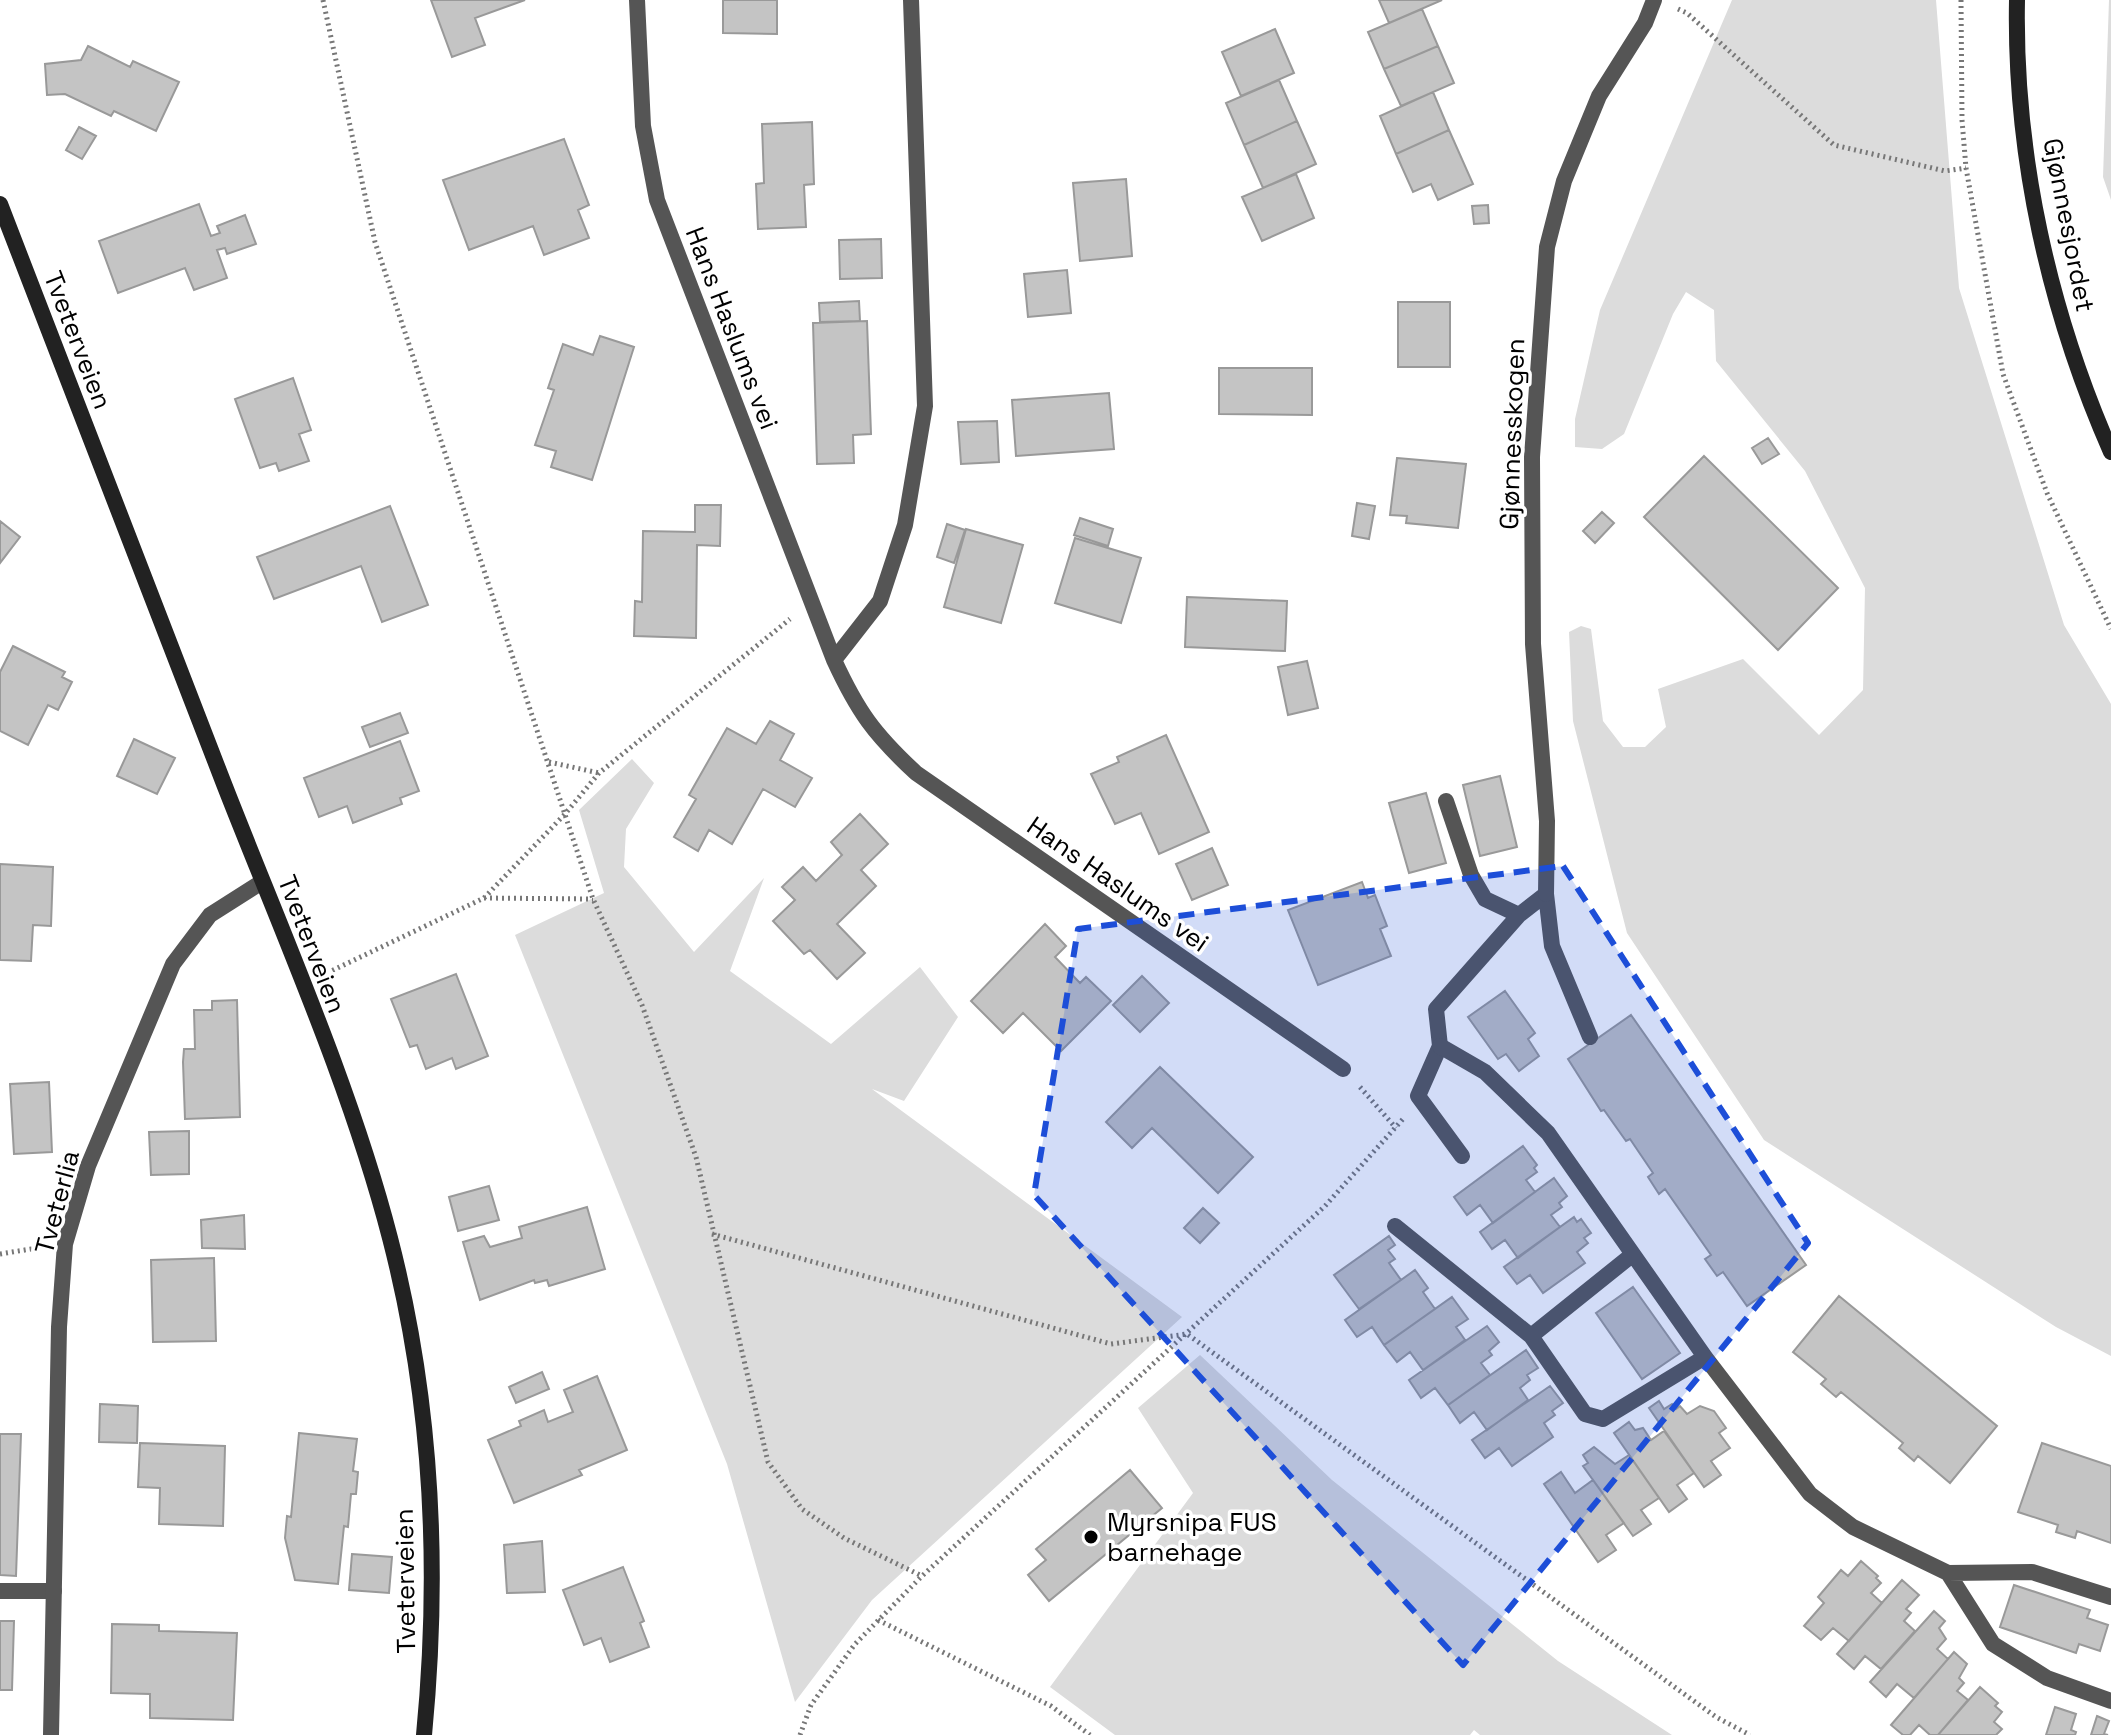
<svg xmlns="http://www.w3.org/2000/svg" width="2111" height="1735" font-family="'Space Grotesk',sans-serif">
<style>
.green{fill:#dcdcdc}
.building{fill:#c4c4c4;stroke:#999;stroke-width:2}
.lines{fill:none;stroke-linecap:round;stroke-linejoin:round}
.path{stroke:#777;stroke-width:5;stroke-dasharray:2 4;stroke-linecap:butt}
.lane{stroke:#555;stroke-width:16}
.street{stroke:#555;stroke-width:16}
.secondary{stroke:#222;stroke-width:16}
.marked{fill:#1d4ed8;fill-opacity:0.2;stroke:#1d4ed8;stroke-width:6;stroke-dasharray:16 10;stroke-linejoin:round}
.poi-dot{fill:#000;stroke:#fff;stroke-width:3}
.labels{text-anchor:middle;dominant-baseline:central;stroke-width:7;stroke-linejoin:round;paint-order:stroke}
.street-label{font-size:26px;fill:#000;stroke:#fff}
.poi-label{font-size:26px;fill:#000;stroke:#fff;text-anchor:start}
</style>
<rect width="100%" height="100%" fill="#fff"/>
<path class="green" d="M1732,0H1936L1959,288L2064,625L2111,704V1356L2056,1327L1764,1140L1627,933L1573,721L1569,632L1581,626L1591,629L1603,721L1623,747H1645L1666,727L1658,689L1743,659L1819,735L1863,690L1865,588L1805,471L1716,361L1714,310L1686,292L1673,314L1624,434L1602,449L1575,447V419L1600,310Z
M2109,0H2111V200L2103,177Z
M632,759L654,783L626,829L624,867L694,952L764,878L730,971L831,1044L920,967L958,1017L904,1101L872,1089L1182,1317L872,1600L795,1702L727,1464L515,935L604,893L579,810Z
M1200,1355L1332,1480L1558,1661L1672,1735H1480L1474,1730L1470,1735H1115L1050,1687L1193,1493L1138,1408Z"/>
<path class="building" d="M431,0H525L475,18L485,45L452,57Z
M723,0H777V34L723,33Z
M1379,0H1442L1389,23Z
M1422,9L1438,46L1384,69L1368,32Z
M1275,29L1294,73L1241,96L1222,52Z
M88,46L130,67L133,61L179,82L156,131L114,111L111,116L65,94L47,95L45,64L81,60Z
M1438,46L1454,83L1401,106L1384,69Z
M1279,80L1297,121L1244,145L1226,103Z
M1433,92L1449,130L1396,154L1380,116Z
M1297,121L1316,164L1263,188L1244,145Z
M812,122L814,184L804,185L806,227L758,229L756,184L764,183L762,124Z
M79,127L96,136L82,159L66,150Z
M1449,130L1473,184L1438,200L1431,184L1413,192L1396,154Z
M564,139L589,205L578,210L589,238L544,255L533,226L469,250L443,180Z
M1296,174L1314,218L1262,241L1242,197Z
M1126,179L1132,256L1080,261L1073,183Z
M199,204L211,236L220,233L217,226L245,215L256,244L227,254L225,248L217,250L227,278L194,290L185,268L118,293L99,241Z
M1488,205L1489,223L1474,224L1472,206Z
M881,239L882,278L840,279L839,240Z
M1067,270L1071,313L1028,317L1024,274Z
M859,301L860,321L820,322L819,303Z
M1398,302H1450V367H1398Z
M867,321L871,434L853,435L854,463L817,464L813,323Z
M600,336L634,347L592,480L551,467L556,451L535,445L554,390L548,388L563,344L593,355Z
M1219,368H1312V415L1219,414Z
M293,378L311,430L299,434L309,461L279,471L276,463L260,468L235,399Z
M1109,393L1114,449L1016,456L1012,400Z
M997,421L999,462L961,464L958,422Z
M1768,438L1779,454L1762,464L1752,448Z
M1704,456L1838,588L1778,650L1644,517Z
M1397,458L1466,464L1458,528L1406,523L1407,516L1390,515Z
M1357,503L1375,506L1369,539L1352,536Z
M695,505H721L720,546L697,545L696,638L634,636L635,601L642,602L643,531L695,532Z
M390,506L428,605L382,622L361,566L274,599L257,557Z
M1602,512L1614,523L1595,543L1583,531Z
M1080,518L1113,529L1108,546L1074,535Z
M0,521L20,537L0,563Z
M947,524L965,530L954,563L937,557Z
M966,529L1023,545L1001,623L944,607Z
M1075,538L1141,558L1121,623L1055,603Z
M1187,597L1287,601L1285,651L1185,647Z
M13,646L65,672L62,677L72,682L58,710L48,705L28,745L0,731V672Z
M1307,661L1318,708L1288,715L1278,667Z
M400,713L408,733L370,747L362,727Z
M770,721L794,734L780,760L812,778L795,807L763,789L732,844L709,830L698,851L674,837L696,799L689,795L727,728L756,744Z
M1166,735L1209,832L1159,854L1141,813L1115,824L1091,774L1119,762L1117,757Z
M134,739L175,758L157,794L117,776Z
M400,741L419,791L400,798L402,804L353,823L347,806L319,817L304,778Z
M1500,776L1517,847L1480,856L1463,785Z
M1426,793L1446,863L1409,873L1389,803Z
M860,814L888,844L861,870L876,886L837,924L865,953L837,979L810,950L804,954L773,921L795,900L782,887L803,867L816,881L842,855L831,842Z
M1212,848L1228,885L1192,900L1176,864Z
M0,864L53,867L51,926L33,925L31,961L0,960Z
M1362,882L1368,898L1375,895L1387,926L1380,929L1391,956L1318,985L1288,910Z
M1045,924L1066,946L1055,957L1080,983L1086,977L1111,1001L1061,1051L1023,1013L1003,1033L971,1001Z
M456,974L488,1056L456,1069L452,1058L426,1069L417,1045L410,1047L391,999Z
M1142,976L1169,1003L1140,1032L1113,1005Z
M1505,991L1535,1033L1528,1039L1539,1056L1519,1071L1506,1054L1498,1059L1468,1017Z
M237,1000L240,1117L185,1119L183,1062L184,1049H195L194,1010H212V1001Z
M1631,1015L1806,1265L1747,1306L1723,1272L1717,1276L1705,1259L1711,1255L1665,1189L1659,1194L1648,1177L1653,1173L1630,1139L1626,1141L1604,1110L1601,1111L1568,1059Z
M1160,1067L1253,1157L1218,1193L1152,1128L1132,1148L1106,1122Z
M49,1082L52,1152L14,1154L10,1084Z
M189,1131V1174L151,1175L149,1132Z
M1523,1146L1537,1165L1534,1168L1537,1172L1526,1180L1535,1192L1493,1223L1480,1205L1467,1215L1454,1197Z
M1554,1178L1567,1196L1559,1203L1562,1207L1551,1215L1560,1227L1518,1258L1505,1240L1492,1249L1480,1232Z
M489,1186L499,1220L458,1231L449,1197Z
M587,1207L605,1269L549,1286L547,1280L535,1283L534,1280L480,1300L463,1242L484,1236L490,1247L522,1238L519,1227Z
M1203,1208L1219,1223L1200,1243L1184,1228Z
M244,1215L245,1249L202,1248L201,1220Z
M1574,1217L1577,1222L1581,1219L1591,1233L1584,1238L1588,1243L1577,1252L1585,1263L1543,1293L1530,1275L1517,1284L1504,1267Z
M1389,1236L1395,1245L1388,1250L1395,1259L1389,1263L1401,1280L1359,1309L1334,1275Z
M214,1258L216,1341L153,1342L151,1260Z
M1415,1270L1428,1288L1423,1292L1435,1309L1384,1345L1372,1327L1357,1337L1345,1320Z
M1633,1287L1680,1353L1642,1379L1596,1313Z
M1839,1296L1997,1426L1950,1483L1918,1456L1914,1461L1899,1448L1903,1443L1841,1392L1836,1397L1821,1384L1826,1379L1793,1352Z
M1452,1297L1468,1319L1456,1327L1465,1340L1423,1370L1410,1352L1397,1362L1384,1345Z
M1487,1326L1499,1342L1489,1351L1492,1355L1481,1363L1490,1375L1448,1405L1435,1388L1421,1398L1409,1380Z
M1526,1350L1538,1368L1527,1375L1530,1380L1520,1388L1528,1400L1487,1430L1474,1412L1460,1423L1448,1405Z
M542,1372L549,1389L516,1403L509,1387Z
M597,1376L627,1450L579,1470L582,1475L514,1503L488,1440L521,1426L519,1421L544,1410L548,1422L573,1412L564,1390Z
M1550,1386L1563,1403L1552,1411L1555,1415L1544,1423L1553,1437L1512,1466L1499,1448L1485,1458L1472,1440Z
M1659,1401L1664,1409L1672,1404L1676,1409L1680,1406L1687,1414L1700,1406L1714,1411L1726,1428L1719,1433L1730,1448L1711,1461L1721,1475L1704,1487L1649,1408Z
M100,1404L138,1406L137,1443L99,1442Z
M1629,1422L1635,1430L1643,1428L1651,1440L1664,1431L1694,1473L1677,1485L1687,1499L1669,1512L1614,1433Z
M299,1433L357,1439L353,1471L358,1472L356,1494H351L348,1527L344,1526L338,1584L295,1580L285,1538L287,1516L291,1517Z
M0,1434H21L16,1576L0,1575Z
M140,1443L225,1446L223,1526L159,1524L160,1488L138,1487Z
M2042,1443L2111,1466V1543L2077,1531L2075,1538L2056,1532L2058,1525L2018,1512Z
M1594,1447L1615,1464L1629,1455L1659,1498L1641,1510L1651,1524L1633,1536L1583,1466L1588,1463L1583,1455Z
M1130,1470L1162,1508L1049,1601L1028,1575L1046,1560L1036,1549Z
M1561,1472L1575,1493L1593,1480L1624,1523L1606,1535L1616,1550L1598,1562L1544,1484Z
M542,1541L545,1592L507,1593L504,1545Z
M352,1554L392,1557L389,1593L349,1590Z
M1861,1561L1878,1576L1876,1578L1881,1583L1871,1593L1882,1603L1849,1641L1833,1628L1821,1640L1804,1626L1824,1603L1818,1597L1841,1570L1848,1576Z
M623,1567L644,1621L640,1623L649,1647L610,1662L601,1638L584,1645L563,1590Z
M1902,1580L1919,1595L1906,1609L1911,1613L1904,1621L1915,1631L1881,1669L1865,1656L1854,1669L1837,1654Z
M2014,1585L2090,1610L2087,1618L2108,1625L2100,1651L2079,1644L2076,1653L2000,1627Z
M1934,1611L1945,1621L1939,1628L1946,1639L1937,1649L1948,1659L1914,1698L1897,1684L1886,1697L1870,1682Z
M0,1621H14L12,1690H0Z
M112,1624L159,1625V1631L237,1633L233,1720L150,1718V1694L111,1693Z
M1954,1652L1967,1664L1959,1678L1964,1683L1957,1691L1968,1700L1938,1735H1930L1919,1725L1910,1735H1903L1891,1725Z
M1980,1687L1998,1703L1995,1706L2002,1712L1994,1722L2002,1729L1996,1735H1938Z
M2055,1707L2076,1714L2071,1730L2076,1732L2075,1735H2046Z
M2097,1716L2109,1721L2104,1734L2108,1735H2091Z"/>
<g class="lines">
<path class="path" d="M323,0L375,242L593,899L642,1005L696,1157L768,1462L802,1509L844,1538L922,1576
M1961,0L1962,120L1966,168L2003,374L2047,493L2111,629
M1678,9L1687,13L1834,145L1945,171L1966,168
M549,762L599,773
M484,898L565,814L599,773L790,619
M327,973L484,898L593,899
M1360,1087L1396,1128
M712,1234L1111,1344L1187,1334L1716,1717L1750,1735
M0,1254L37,1248
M878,1620L1051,1706L1090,1735
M800,1735L811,1705L855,1644L922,1576L1325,1206L1403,1119"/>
<path class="lane" d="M1446,801L1471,875L1485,899L1519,915
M1546,894L1552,946L1590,1037
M1462,1156L1418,1096L1440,1046L1436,1009L1519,915L1546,894
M0,1591H54"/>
<path class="street" d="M637,0L643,126L657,200L834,660C858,712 874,734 916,773L1343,1069
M834,660L880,601L905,525L925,406L911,0
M1546,894L1547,821L1533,644L1532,457L1547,247L1564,181L1599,96L1645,23L1654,0
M1440,1046L1485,1072L1548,1133L1705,1357L1810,1494L1853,1527L1948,1573L1993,1644L2047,1678L2111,1701
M1395,1226L1531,1336L1585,1414L1603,1419L1705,1357
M1531,1336L1632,1255
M1948,1573L2032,1572L2111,1597
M51,1735L59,1327L65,1244L88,1166L173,964L210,915L262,882"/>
<path class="secondary" d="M2017,0C2014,155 2049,311 2111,452
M0,204C75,398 150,591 224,784C281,930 351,1087 390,1238C432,1400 440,1570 424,1735"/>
</g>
<path class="marked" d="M1563,866L1808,1243L1463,1665L1034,1195L1078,929Z"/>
<circle class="poi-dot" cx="1091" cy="1537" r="8"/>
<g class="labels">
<g class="street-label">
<text transform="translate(2069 225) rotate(79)">Gjønnesjordet</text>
<text transform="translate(732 328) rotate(69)">Hans Haslums vei</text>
<text transform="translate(78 340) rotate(69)">Tveterveien</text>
<text transform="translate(1512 434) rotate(-88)">Gjønnesskogen</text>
<text transform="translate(1118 884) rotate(35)">Hans Haslums vei</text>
<text transform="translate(312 944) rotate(69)">Tveterveien</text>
<text transform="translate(57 1202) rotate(-75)">Tveterlia</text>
<text transform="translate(405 1581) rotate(-91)">Tveterveien</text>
</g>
<g class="poi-label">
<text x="1107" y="1522">Myrsnipa FUS<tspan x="1107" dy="30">barnehage</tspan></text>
</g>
</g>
</svg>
